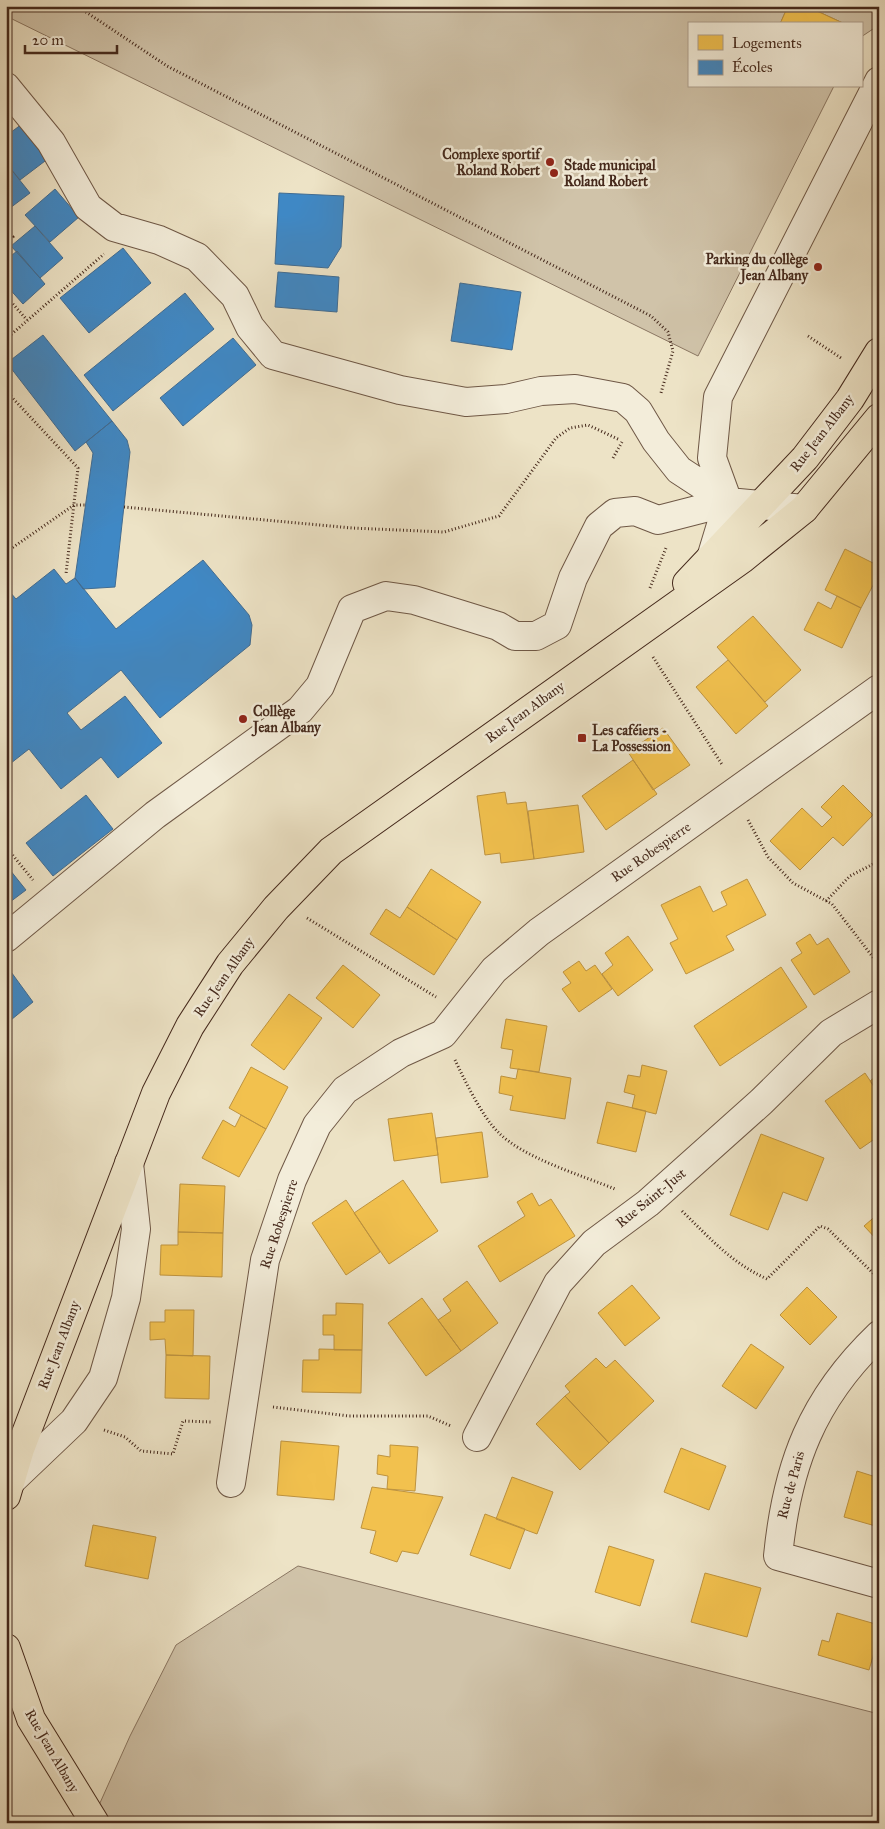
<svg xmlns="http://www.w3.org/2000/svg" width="885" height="1829" font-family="'IM FELL Great Primer',serif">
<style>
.green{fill:#d0c3a9;stroke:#8a7662}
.homes{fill:#f2c14e;stroke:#be933f}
.schools{fill:#3f88c5;stroke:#416c92}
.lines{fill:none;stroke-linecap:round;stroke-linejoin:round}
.minor-casing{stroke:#6f5846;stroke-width:30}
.major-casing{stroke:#45291c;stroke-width:30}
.path{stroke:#45291c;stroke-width:3;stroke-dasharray:1 2.5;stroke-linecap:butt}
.minor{stroke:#f3edda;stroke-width:28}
.major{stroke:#ede3c6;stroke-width:28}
.poi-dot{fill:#8f2418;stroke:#f3edda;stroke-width:2}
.labels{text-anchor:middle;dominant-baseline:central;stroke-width:5;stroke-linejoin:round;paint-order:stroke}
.poi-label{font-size:14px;font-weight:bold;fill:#45291c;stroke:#f3edda;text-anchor:start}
.street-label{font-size:14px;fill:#45291c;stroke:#f3edda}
</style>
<rect width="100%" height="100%" fill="#ede3c6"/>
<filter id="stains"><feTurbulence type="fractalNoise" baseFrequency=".004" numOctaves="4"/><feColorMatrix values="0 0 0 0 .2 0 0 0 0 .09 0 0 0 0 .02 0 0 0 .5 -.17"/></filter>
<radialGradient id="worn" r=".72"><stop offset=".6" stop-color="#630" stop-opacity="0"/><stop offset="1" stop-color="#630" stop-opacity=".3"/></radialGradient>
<path class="green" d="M6,6H788L780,24H689V86H834L698,356L6,16Z
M806,6H879V25L861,37V24H845Z
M298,1566L879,1714V1823H91L130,1736L176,1645Z"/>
<path class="homes" d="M788,6H806L845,24H780Z
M845,549L879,566V574L861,608L825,590Z
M837,596L861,608L842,648L804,630L818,602L831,609Z
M753,616L801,670L765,702L717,647Z
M728,660L768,706L736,734L696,687Z
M663,728L690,765L653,790L628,752Z
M633,760L657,794L606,830L582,796Z
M843,785L873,815L843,846L833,837L800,870L770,841L802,808L822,827L832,817L821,807Z
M505,792L507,804L526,802L534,859L501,863L500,853L485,855L477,796Z
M578,805L584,852L534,859L528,811Z
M431,869L481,902L457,940L407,907Z
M747,879L766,915L726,936L734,950L686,974L670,943L678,939L661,905L700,886L713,912L727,905L721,892Z
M407,907L457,940L434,975L370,934L386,909L400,918Z
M810,934L817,945L828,938L850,972L814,995L791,960L802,953L796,943Z
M628,936L653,970L618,996L602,974L613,965L605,953Z
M579,961L586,971L595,965L612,989L579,1012L562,989L571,983L563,972Z
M343,965L380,995L353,1028L316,998Z
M781,967L807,1007L720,1066L694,1026Z
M289,994L322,1018L284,1070L251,1045Z
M506,1019L547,1026L539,1072L510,1068L513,1050L501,1048Z
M642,1065L667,1071L656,1114L632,1108L635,1095L624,1092L628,1075L640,1077Z
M251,1067L288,1087L266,1129L229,1108Z
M518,1069L571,1078L565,1119L510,1110L513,1096L499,1093L501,1076L516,1079Z
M865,1073L879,1094V1136L860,1149L825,1101Z
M879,1074V1094L870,1081Z
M607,1102L646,1111L636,1152L597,1143Z
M432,1113L438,1155L394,1161L388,1119Z
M241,1115L266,1129L239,1177L202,1158L223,1120L235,1127Z
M482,1132L488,1177L441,1183L436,1138Z
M761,1134L824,1158L807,1201L783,1192L768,1230L730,1215Z
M403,1180L438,1231L389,1264L354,1213Z
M180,1184L225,1186L223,1233L178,1232Z
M532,1193L539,1206L551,1199L575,1236L500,1282L478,1246L525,1216L517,1202Z
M346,1200L380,1252L346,1275L312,1223Z
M879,1213V1242L864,1226Z
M178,1232L223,1233L222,1277L160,1275L161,1245H178Z
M467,1281L498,1323L461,1351L438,1320L451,1311L443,1299Z
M632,1285L660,1318L625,1346L598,1313Z
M807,1287L837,1317L810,1345L780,1315Z
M422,1298L461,1351L426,1376L388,1323Z
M336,1303L363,1304L362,1350H334V1335H323V1315H336Z
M165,1310H194L193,1356L166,1355L165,1339L150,1340V1322H165Z
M751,1344L784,1367L756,1409L722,1386Z
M319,1349L362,1350L361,1393L302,1392L303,1360H319Z
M166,1355L210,1356L209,1399L165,1398Z
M596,1358L606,1368L615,1360L654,1401L609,1443L565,1396L570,1392L565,1386Z
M565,1396L609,1443L580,1470L536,1424Z
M879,1429V1446L875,1445Z
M281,1441L339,1446L334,1500L277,1495Z
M390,1445L418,1447L415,1491L387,1489L388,1476L377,1474L378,1455L390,1457Z
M681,1448L726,1466L709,1510L664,1492Z
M857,1471L879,1478V1527L844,1517Z
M512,1477L553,1492L537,1534L496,1519Z
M372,1487L443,1497L418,1554L402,1551L397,1562L370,1553L376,1531L361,1528Z
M485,1514L525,1529L510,1569L470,1555Z
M93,1525L156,1537L148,1579L85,1566Z
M609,1546L654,1560L640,1606L595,1592Z
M705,1573L761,1588L747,1637L691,1622Z
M837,1613L879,1625V1636L869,1670L818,1655L822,1640L829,1642Z"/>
<path class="schools" d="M22,124L49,158L20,180L6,163V136Z
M6,163L30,193L6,211Z
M55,189L79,217L50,242L25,215Z
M279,193L344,196L341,247L328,268L275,264Z
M35,226L63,258L40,278L11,246Z
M123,248L151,283L89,333L60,298Z
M17,251L45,284L23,304L6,285V260Z
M278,272L339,277L337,312L275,307Z
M460,283L521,292L512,350L451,341Z
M185,293L214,329L113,411L84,375Z
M43,335L112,421L75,451L7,363Z
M233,338L256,365L183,426L160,398Z
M112,421L127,440L130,452L115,587L83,589L75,578L93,453L86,442Z
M203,560L249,615L252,625L250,645L160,718L121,670L67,713L81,730L125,696L162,743L118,778L101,757L61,789L29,749L6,767V593L9,591L16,599L54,569L66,584L75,578L116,629Z
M86,795L113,829L53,876L26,843Z
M6,865L26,890L6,905Z
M6,965L33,1002L6,1024Z"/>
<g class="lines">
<g class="minor-casing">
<path id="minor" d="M6,87L51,142L88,207L114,227L159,240L197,257L235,296L250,327L273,355L400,390L466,402L506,399L541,391L575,389L623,398L638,411L656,441L679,470L728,502
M711,558L728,502L712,458L718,397L879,81
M6,938L155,815L300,710L320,686L352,609L386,596L414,600L498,626L515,636H536L557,625L573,578L599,526L615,513L635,511L658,520L728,502L804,509
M879,1335C812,1399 787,1465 778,1556L879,1584
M477,1437L558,1283L594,1243L648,1203L761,1102L831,1033L879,1004
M11,1481L74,1421L103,1378L126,1298L136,1229L129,1163
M231,1483L265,1260L292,1180L317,1125L345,1090L401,1053L443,1034L494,970L539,932L879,689"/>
</g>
<g class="major-casing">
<path id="major" d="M687,583L805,458L850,399L879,352
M6,1496L20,1449L156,1093L190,1026L230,964L276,908L331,851L742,559L804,509L879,418
M6,1648L31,1719L95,1823"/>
</g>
<path class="path" d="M77,6L167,66L651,316L668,332L673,351L661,393
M6,228L13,237L6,242
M6,296L27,320
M808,336L841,358
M6,339L104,254
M6,391L78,468L66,574
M613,458L622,442
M124,507L352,528L444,532L499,516L556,438L570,428L588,425L620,440
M6,559L9,550L74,505H85
M650,588L666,548
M653,657L723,766
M748,820L768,857L793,883L832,904L879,965
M6,847L33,880
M826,901L850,876L879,861
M307,918L436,997
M455,1060C464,1079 483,1118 498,1132C523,1158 581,1175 615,1189
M682,1211C710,1238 730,1262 767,1279L820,1226L828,1229L879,1279
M273,1407L349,1416H428L451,1426
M104,1430L125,1437L141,1451L173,1454L183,1421L211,1422"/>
<use href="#minor" class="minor"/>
<use href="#major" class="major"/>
</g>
<g class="poi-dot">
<circle cx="550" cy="162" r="5"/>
<circle cx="554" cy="173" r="5"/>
<circle cx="818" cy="267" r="5"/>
<circle cx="243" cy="719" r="5"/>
<rect x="577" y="733" width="10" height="10" rx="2.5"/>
</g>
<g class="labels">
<g class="poi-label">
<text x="540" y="154" text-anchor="end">Complexe sportif<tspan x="540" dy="16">Roland Robert</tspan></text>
<text x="564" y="165">Stade municipal<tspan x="564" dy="16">Roland Robert</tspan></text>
<text x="808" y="259" text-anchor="end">Parking du collège<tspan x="808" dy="16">Jean Albany</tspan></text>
<text x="253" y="711">Collège<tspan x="253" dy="16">Jean Albany</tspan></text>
<text x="592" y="730">Les caféiers -<tspan x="592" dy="16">La Possession</tspan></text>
</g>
<g class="street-label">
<text transform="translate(822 433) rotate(-52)">Rue Jean Albany</text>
<text transform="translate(525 712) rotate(-36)">Rue Jean Albany</text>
<text transform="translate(651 852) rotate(-35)">Rue Robespierre</text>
<text transform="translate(224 977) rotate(-55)">Rue Jean Albany</text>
<text transform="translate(651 1198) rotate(-39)">Rue Saint-Just</text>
<text transform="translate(279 1224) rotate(-72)">Rue Robespierre</text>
<text transform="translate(59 1345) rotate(-69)">Rue Jean Albany</text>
<text transform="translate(791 1485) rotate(-75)">Rue de Paris</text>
<text transform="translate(52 1751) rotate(60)">Rue Jean Albany</text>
</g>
</g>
<rect width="885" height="1829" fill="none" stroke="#ede3c6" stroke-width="25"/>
<rect x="8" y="8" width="870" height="1814" fill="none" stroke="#45291c" stroke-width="2.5"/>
<rect x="12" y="12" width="860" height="1804" fill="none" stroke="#45291c"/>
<rect x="688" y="22" width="175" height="65" fill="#f3edda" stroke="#ad9f8e"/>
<rect x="698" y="35" width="25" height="15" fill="#f2c14e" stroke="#ad9f8e"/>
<text x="732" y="48" font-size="15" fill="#45291c">Logements</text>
<rect x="698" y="60" width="25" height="15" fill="#3f88c5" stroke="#ad9f8e"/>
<text x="732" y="72" font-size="15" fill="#45291c">Écoles</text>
<path d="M25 45v8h92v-8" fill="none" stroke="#45291c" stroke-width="2.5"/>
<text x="32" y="45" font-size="15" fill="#45291c" stroke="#f3edda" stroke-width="4" paint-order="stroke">20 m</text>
<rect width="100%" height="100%" filter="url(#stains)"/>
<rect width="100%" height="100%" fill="url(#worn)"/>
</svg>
